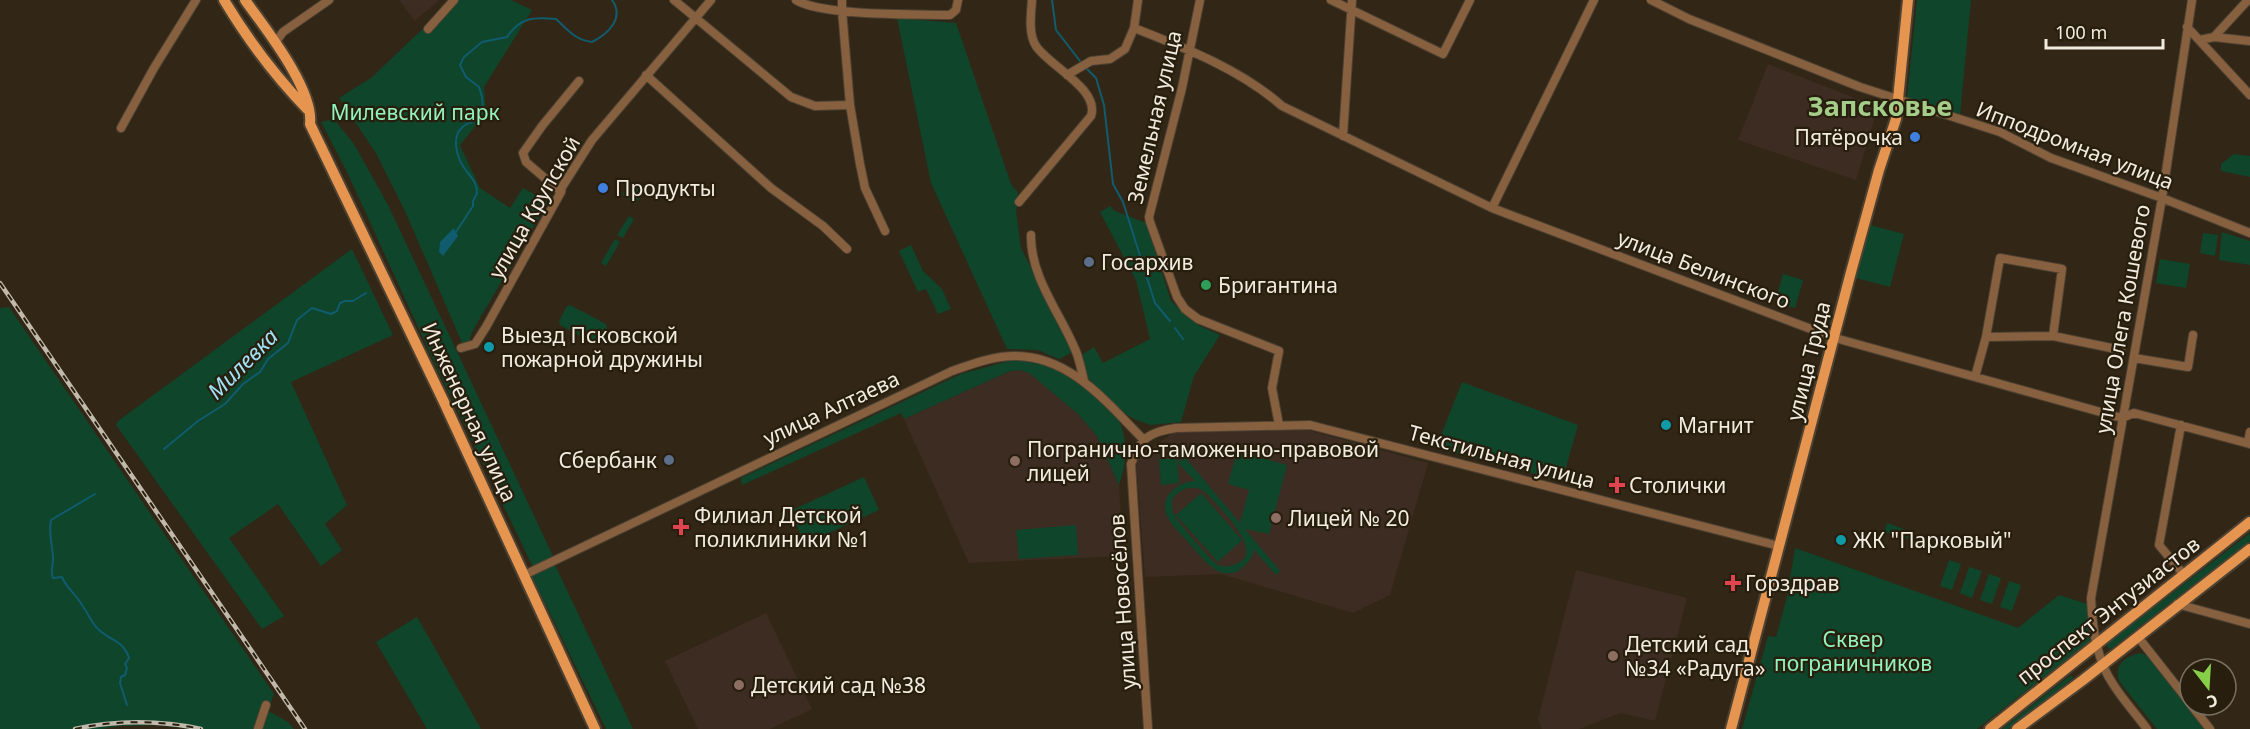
<svg xmlns="http://www.w3.org/2000/svg" width="2250" height="729" font-family="'Noto Sans',sans-serif">
<style>
.education{fill:#3d2c22}
.green{fill:#0e452b;fill-rule:evenodd}
.water{fill:#105c6e}
.lines{fill:none;stroke-linecap:round;stroke-linejoin:round}
.stream{stroke:#105c6e;stroke-width:2}
.minor-casing{stroke:#4d4232;stroke-width:10}
.major-casing{stroke:#4d4232;stroke-width:14}
.minor{stroke:#876040;stroke-width:8}
.major{stroke:#e5954f;stroke-width:10}
.rail-casing{stroke:#c1b9ac;stroke-width:4.5}
.rail{stroke:#281e0d;stroke-width:2;stroke-dasharray:7;stroke-linecap:butt}
.shop-dot{fill:#3f7fe0;stroke:#281e0d;stroke-width:2}
.service-dot{fill:#5c6f8a;stroke:#281e0d;stroke-width:2}
.leisure-dot{fill:#2e9e5b;stroke:#281e0d;stroke-width:2}
.culture-dot{fill:#0f9aa8;stroke:#281e0d;stroke-width:2}
.education-dot{fill:#8d6e63;stroke:#281e0d;stroke-width:2}
.health-dot{fill:#e0444e;stroke:#281e0d;stroke-width:2}
.labels{text-anchor:middle;dominant-baseline:central;stroke-width:4.5;stroke-linejoin:round;paint-order:stroke}
.park-label{font-size:21px;fill:#92f4bc;stroke:#281e0d}
.street-label{font-size:21px;fill:#f2ebe0;stroke:#281e0d}
.poi-label{font-size:21px;fill:#f2ebe0;stroke:#281e0d;text-anchor:start}
.water-label{font-size:22px;font-style:italic;fill:#9fe2f7;stroke:#281e0d}
.district-label{font-size:27px;font-weight:bold;fill:#a5cd8a;stroke:#281e0d}
</style>
<rect width="100%" height="100%" fill="#322716"/>
<path class="education" d="M399,0H439L415,21Z
M1768,64L1878,107L1856,180L1738,140Z
M1020,370L1029,372L1078,414L1097,436L1119,485L1123,556L969,563L904,419L1010,371Z
M1303,429L1428,463L1390,595L1353,613L1221,574L1145,577L1136,460L1172,433Z
M1576,570L1687,598L1655,721L1621,713L1579,729H1542L1538,719Z
M766,613L812,709L770,729H698L665,661Z"/>
<path class="green" d="M453,0H511L532,10L484,87L486,113L460,145L480,188L510,208L523,188L548,202L472,332L466,352L405,211L376,153L339,98L371,78Z
M1917,0H1971L1960,115L1907,98Z
M897,18L956,23L1011,184L1018,193L1016,211L1021,248L1073,352L1059,359L1038,350L1007,349L931,183Z
M334,119L354,144L388,205L552,554L549,562L536,567L532,565L434,362L347,172L321,122Z
M2234,154L2250,156V177L2221,171V164Z
M632,181L645,191L635,204L622,194Z
M1110,206L1115,211L1146,223L1171,301L1198,325L1220,335L1194,376L1181,422L1150,425L1134,419L1120,410L1086,376L1080,356L1094,347L1103,363L1150,339L1136,280L1100,212Z
M629,216L634,219L623,238L617,235Z
M1870,225L1904,234L1890,287L1856,278Z
M2222,232L2250,241V265L2219,260Z
M2203,233L2218,235L2215,256L2200,253Z
M615,239L620,242L606,266L601,263Z
M911,245L923,271L942,289L951,309L938,314L926,289L918,292L899,251Z
M352,249L393,335L291,382L347,505L325,524L342,550L321,566L278,504L229,538L284,616L262,629L116,425L118,421Z
M2160,259L2190,264L2186,288L2156,283Z
M1783,274L1803,280L1795,308L1775,303Z
M570,305L606,324L607,328L598,343H593L560,325L559,321L567,306Z
M9,307L274,694L268,711L288,722L294,729H262L267,714L261,729H192L156,725L119,726L101,729H0V308Z
M1009,361C1018,361 1028,359 1037,361C1064,368 1111,399 1121,425C1128,445 1126,465 1119,485L1097,436L1078,414L1029,373L1020,370L1010,371L904,419L901,413L742,485L741,478L961,374Z
M1462,382L1578,425L1562,481L1436,448Z
M1237,451L1287,465L1269,534L1245,529L1280,571L1276,575L1253,549V555C1229,592 1208,566 1189,543C1182,535 1173,527 1168,518C1157,498 1178,481 1195,481L1178,463L1184,456L1240,523L1249,490L1228,484ZM1187,488H1198L1205,492C1216,504 1263,548 1240,562C1233,566 1225,568 1218,565C1211,561 1175,519 1173,512C1172,510 1172,506 1172,503C1172,495 1180,491 1187,488Z
M1177,458L1179,483L1161,485L1159,459Z
M864,477L879,510L805,544L790,511Z
M1201,493L1242,540L1218,562L1176,515Z
M1887,523L1909,531L1911,537L1909,539L1884,532Z
M1076,525L1078,555L1019,559L1016,530Z
M2250,533V541L2112,648L2109,649L2107,646L2108,643Z
M1795,548L2018,628L2059,595L2087,604L2091,640L1977,729H1742L1768,636L1776,637L1787,597Z
M1949,560L1961,564L1952,590L1940,586Z
M555,565L633,729H606L532,576Z
M1969,567L1982,571L1972,598L1960,593Z
M1989,574L2001,578L1992,604L1980,600Z
M2009,581L2021,585L2012,611L2000,607Z
M417,617L481,729H427L376,642Z
M2141,653L2150,657L2206,729H2157L2119,681C2114,664 2125,656 2141,653Z
M2071,675L2073,678L2008,729H2002Z"/>
<path class="water" d="M454,228L458,236L443,256L439,252L440,242Z"/>
<g class="lines">
<path class="stream" d="M1052,0L1056,30L1080,61
M1086,68L1096,78L1104,105L1113,184L1123,202L1155,303L1170,321
M456,232L473,206V201L477,193C477,184 473,179 467,172C457,159 449,136 465,125C469,122 474,122 479,120L483,107L482,97L479,87L466,77L460,65L464,57L482,42L507,37C520,17 534,17 556,19C568,30 575,40 592,42C608,34 625,18 612,0
M1175,328L1183,339
M164,449L198,421L225,404L243,384L260,372L268,359L288,343L297,320L312,308L331,314L337,311L340,303L345,301H353L366,293
M95,494L51,520C48,537 53,544 53,559C53,566 50,571 53,578L62,577C67,589 76,594 82,605C88,613 91,622 98,629C109,640 124,641 129,658L125,664L127,668L125,675L121,677L120,683L127,705"/>
<g class="minor-casing">
<path id="minor" d="M674,0L791,97L815,106L850,105
M796,0C822,16 916,14 950,15L956,10L958,0
M842,0V10L850,105L860,164L865,188L885,231
M1200,0L1182,88L1149,217L1150,222L1177,297L1185,309L1198,319L1279,351L1272,388L1279,425
M1331,0L1443,54L1470,0
M1651,0L1689,19L1860,87L2000,132L2051,158L2162,198L2250,233
M2187,27L2250,95
M1134,28C1185,48 1240,69 1282,106L1492,208L1795,323L1835,338L2122,418L2134,413L2250,444
M428,29L454,0
M2214,37L2248,0
M2200,40L2214,37L2250,41
M275,43L283,32L329,0
M646,75L771,188L823,226L847,249
M1067,75L1091,61L1110,59L1125,49L1134,28L1138,0
M121,128L154,68L196,0
M1343,136L1352,0
M561,192L526,162L523,153L542,126L579,81
M1019,202L1091,116C1100,89 1049,66 1036,46C1028,34 1031,14 1032,0
M1492,208L1594,0
M1031,235C1030,278 1062,315 1077,354C1080,363 1082,372 1084,381
M1986,337L2000,258L2062,269L2053,336
M461,348L475,344L486,327L561,192L562,187L592,140L711,0
M2134,358L2188,367L2193,335
M1975,377L1986,337L2053,336L2121,350
M2181,425L2159,545L2184,575
M2248,443L2250,432
M524,575L952,371C972,364 993,356 1015,356C1071,356 1108,404 1144,440
M2177,604L2250,624
M2138,637L2190,703
M2191,705L2210,729
M258,729L266,705
M1148,729L1131,464C1140,438 1149,432 1176,428L1310,425L1779,546
M2147,729C2136,714 2123,700 2113,684C2097,661 2092,625 2091,598L2162,198L2192,0"/>
</g>
<g class="major-casing">
<path id="major" d="M224,0C248,40 275,76 307,109
M245,0C265,28 314,89 310,124L443,400L595,729
M1731,729L1851,272L1879,170L1896,119L1908,0
M1990,729L2250,522
M2017,729L2083,680L2250,549"/>
</g>
<use href="#minor" class="minor"/>
<use href="#major" class="major"/>
<g class="rail-casing">
<path id="rail" d="M0,283L305,729
M75,729C115,720 161,720 201,729"/>
</g>
<use href="#rail" class="rail"/>
</g>
<g class="shop-dot">
<circle cx="1915" cy="137" r="6"/>
<circle cx="603" cy="188" r="6"/>
</g>
<g class="service-dot">
<circle cx="1089" cy="262" r="6"/>
<circle cx="669" cy="460" r="6"/>
</g>
<circle class="leisure-dot" cx="1206" cy="285" r="6"/>
<g class="culture-dot">
<circle cx="489" cy="347" r="6"/>
<circle cx="1666" cy="425" r="6"/>
<circle cx="1841" cy="540" r="6"/>
</g>
<g class="education-dot">
<circle cx="1015" cy="461" r="6"/>
<circle cx="1276" cy="518" r="6"/>
<circle cx="1613" cy="656" r="6"/>
<circle cx="739" cy="685" r="6"/>
</g>
<g class="health-dot">
<path d="M1614 476h6v6h6v6h-6v6h-6v-6h-6v-6h6z"/>
<path d="M678 518h6v6h6v6h-6v6h-6v-6h-6v-6h6z"/>
<path d="M1730 574h6v6h6v6h-6v6h-6v-6h-6v-6h6z"/>
</g>
<g class="labels">
<g class="park-label">
<text x="415" y="112">Милевский парк</text>
<text x="1853" y="639">Сквер<tspan x="1853" dy="24">пограничников</tspan></text>
</g>
<g class="street-label">
<text transform="translate(1154 117) rotate(-77)">Земельная улица</text>
<text transform="translate(2075 145) rotate(21)">Ипподромная улица</text>
<text transform="translate(534 207) rotate(-60)">улица Крупской</text>
<text transform="translate(1704 269) rotate(21)">улица Белинского</text>
<text transform="translate(2122 319) rotate(-80)">улица Олега Кошевого</text>
<text transform="translate(1808 361) rotate(-76)">улица Труда</text>
<text transform="translate(831 408) rotate(-25)">улица Алтаева</text>
<text transform="translate(470 412) rotate(65)">Инженерная улица</text>
<text transform="translate(1502 456) rotate(15)">Текстильная улица</text>
<text transform="translate(1122 602) rotate(-94)">улица Новосёлов</text>
<text transform="translate(2108 610) rotate(-38)">проспект Энтузиастов</text>
</g>
<g class="poi-label">
<text x="1903" y="137" text-anchor="end">Пятёрочка</text>
<text x="615" y="188">Продукты</text>
<text x="1101" y="262">Госархив</text>
<text x="1218" y="285">Бригантина</text>
<text x="501" y="335">Выезд Псковской<tspan x="501" dy="24">пожарной дружины</tspan></text>
<text x="1678" y="425">Магнит</text>
<text x="1027" y="449">Погранично-таможенно-правовой<tspan x="1027" dy="24">лицей</tspan></text>
<text x="657" y="460" text-anchor="end">Сбербанк</text>
<text x="1629" y="485">Столички</text>
<text x="694" y="515">Филиал Детской<tspan x="694" dy="24">поликлиники №1</tspan></text>
<text x="1288" y="518">Лицей № 20</text>
<text x="1853" y="540">ЖК "Парковый"</text>
<text x="1745" y="583">Горздрав</text>
<text x="1625" y="644">Детский сад<tspan x="1625" dy="24">№34 «Радуга»</tspan></text>
<text x="751" y="685">Детский сад №38</text>
</g>
<g class="water-label">
<text transform="translate(242 363) rotate(-45)">Милевка</text>
</g>
<g class="district-label">
<text x="1880" y="105">Запсковье</text>
</g>
</g>
<g transform="translate(2208 687) rotate(163)"><circle r="28" fill="#281e0d" stroke="#797061" stroke-width="1.5"/>
<path d="M0-4.5L10 22L0 15L-10 22Z" fill="#88cf49"/>
<text y="-9" font-size="16" font-weight="bold" text-anchor="middle" fill="#f2ebe0">С</text>
</g>
<path d="M2046 39v9h117v-9" fill="none" stroke="#f2ebe0" stroke-width="3"/>
<text x="2055" y="39" font-size="18" fill="#f2ebe0" stroke="#281e0d" stroke-width="4.5" paint-order="stroke">100 m</text>
</svg>
